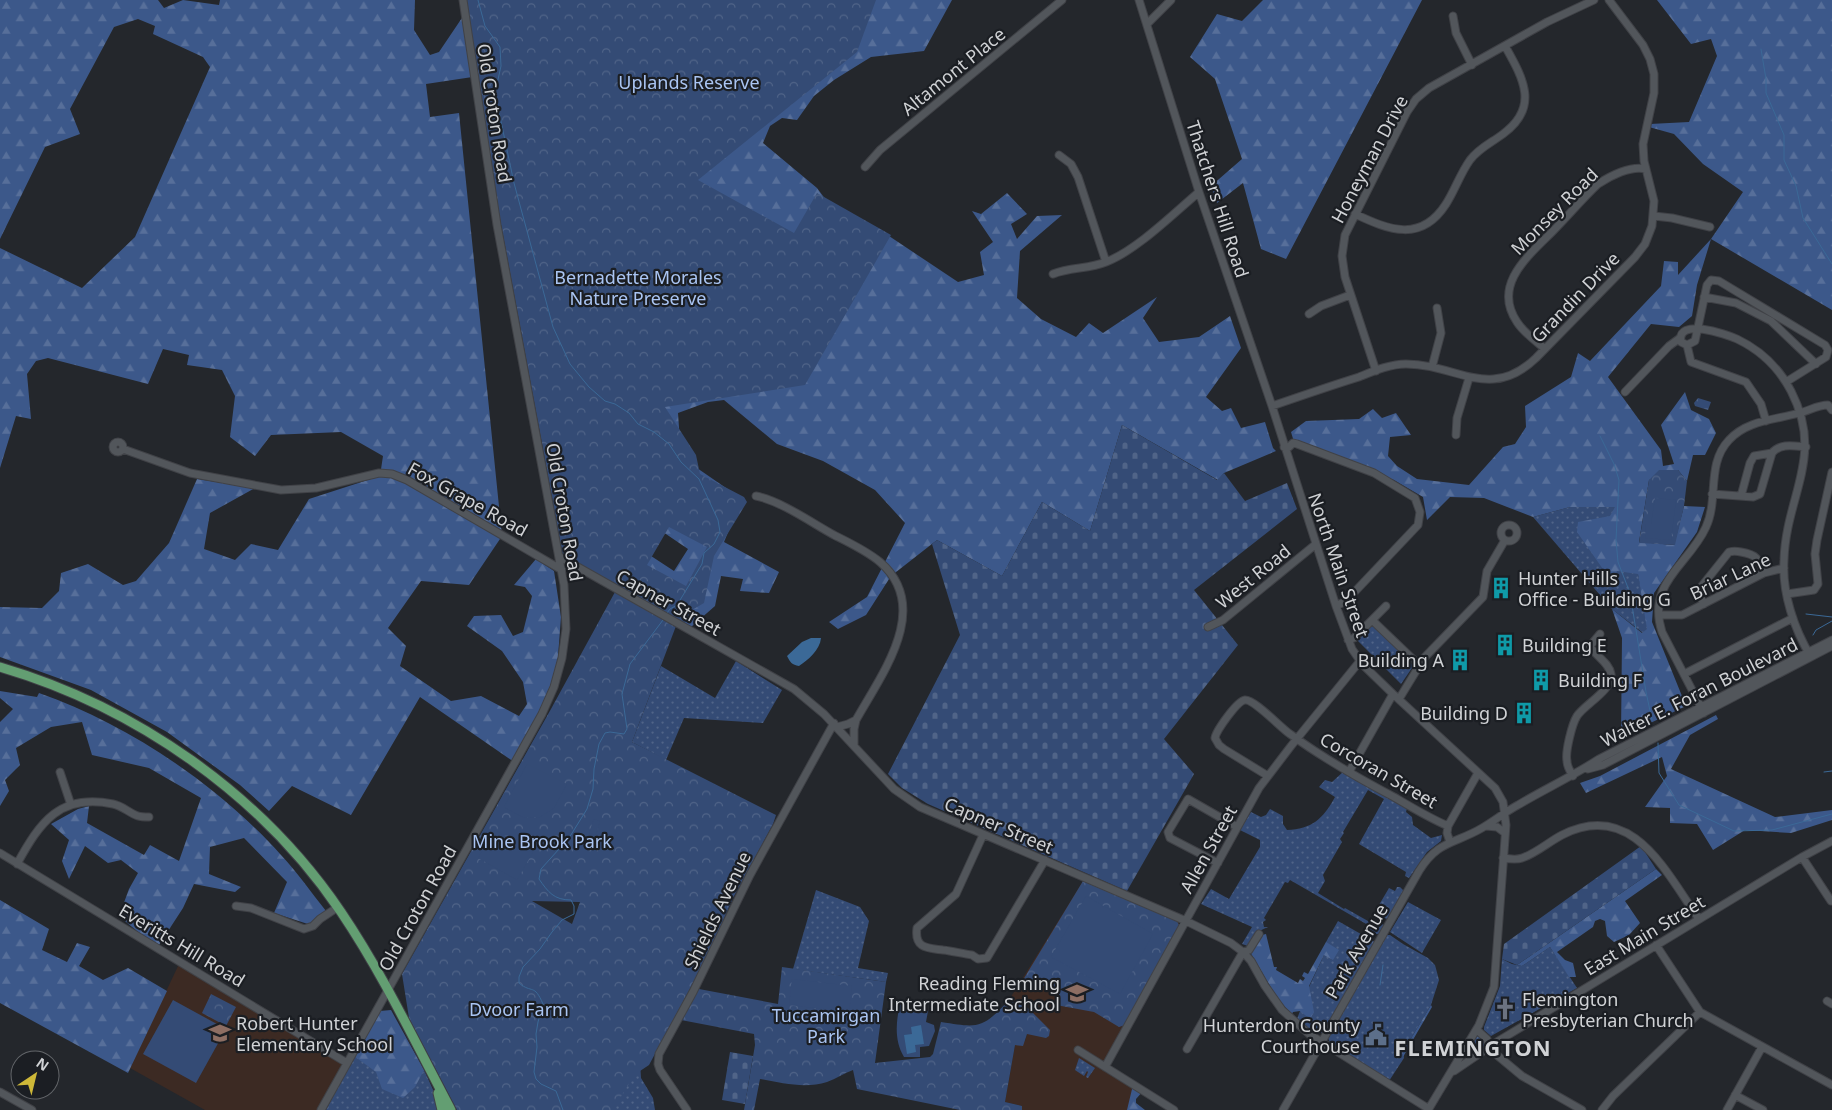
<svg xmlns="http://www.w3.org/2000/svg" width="1832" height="1110" font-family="'Noto Sans',sans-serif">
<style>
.education{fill:#3c2a23}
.grass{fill:url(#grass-dots)}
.forest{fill:url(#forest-firs);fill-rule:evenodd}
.cemetery{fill:url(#cemetery-stones)}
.park{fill:url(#park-crowns);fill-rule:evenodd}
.pitch{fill:#344b75}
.water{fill:#3b6997}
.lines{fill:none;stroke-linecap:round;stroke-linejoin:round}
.stream{stroke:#3b6997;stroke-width:1}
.minor-casing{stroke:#404247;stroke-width:9}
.major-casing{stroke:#404247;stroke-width:11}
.minor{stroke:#52565b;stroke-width:7}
.major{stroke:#639e72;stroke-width:9}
.labels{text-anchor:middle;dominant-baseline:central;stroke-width:4.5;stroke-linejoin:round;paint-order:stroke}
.street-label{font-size:18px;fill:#d0d2d5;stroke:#1b1e23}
.park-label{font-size:18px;fill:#aac5f3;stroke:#1b1e23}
.poi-label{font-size:18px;fill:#d0d2d5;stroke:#1b1e23;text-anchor:start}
.district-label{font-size:22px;font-weight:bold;letter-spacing:1px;fill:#d0d2d5;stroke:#1b1e23}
</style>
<defs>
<pattern id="grass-dots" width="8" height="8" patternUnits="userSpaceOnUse" patternTransform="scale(1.25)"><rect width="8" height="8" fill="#344b75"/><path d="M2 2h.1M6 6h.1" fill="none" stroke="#506488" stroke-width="1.8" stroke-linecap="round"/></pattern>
<pattern id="forest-firs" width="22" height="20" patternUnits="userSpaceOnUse" patternTransform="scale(1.25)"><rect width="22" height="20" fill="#3c588a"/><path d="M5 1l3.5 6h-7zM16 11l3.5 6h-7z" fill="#576f9a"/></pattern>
<pattern id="cemetery-stones" width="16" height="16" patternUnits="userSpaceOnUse" patternTransform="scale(1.25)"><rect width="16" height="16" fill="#344b75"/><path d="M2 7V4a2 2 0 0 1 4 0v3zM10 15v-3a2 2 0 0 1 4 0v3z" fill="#506488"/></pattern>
<pattern id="park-crowns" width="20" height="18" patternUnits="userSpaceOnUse" patternTransform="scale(1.25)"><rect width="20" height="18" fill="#344b75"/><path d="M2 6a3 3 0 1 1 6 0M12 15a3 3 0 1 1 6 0" fill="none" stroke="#506488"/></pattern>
</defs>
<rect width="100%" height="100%" fill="#24272c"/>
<path class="education" d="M1083,881L1177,921L1179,923V925L1102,1067L1137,1087L1133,1110H1022V1106L1005,1102L1015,1045L1025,1041L1027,1034L1026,1006L1009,1000Z
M179,964L342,1062L344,1069L321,1110H205L130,1068Z"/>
<path class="grass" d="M1570,507H1616L1638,573L1648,629L1643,633L1612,609L1533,517Z
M1372,624L1414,665L1401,684L1357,640Z
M736,661L782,690L763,723L684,718L666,760L632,742L661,666L715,698Z
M1343,772L1407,808L1406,812L1412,817L1413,825L1431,838L1442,835L1441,841L1427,852L1409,878L1405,876L1406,872L1359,844L1384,799L1368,790L1343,832L1344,833L1340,839L1342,842L1323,875L1325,881L1318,893L1344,909L1345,908L1375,925L1378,922L1384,925L1379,934H1375L1367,929L1368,925L1290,880L1288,883L1285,882L1264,918L1266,920L1263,922L1264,927H1268L1257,932L1248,946L1242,944L1252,927L1201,904L1211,889L1229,899L1260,847V840L1240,830L1251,812L1261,817L1266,815L1270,809L1283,816V824L1287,830C1312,829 1323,819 1335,797L1319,787L1325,780L1332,782Z
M1397,887H1400L1404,891L1387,919L1382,917L1383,913L1376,910L1389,888L1395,891Z
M816,890L860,907L869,921L858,968L888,973L886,982L793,969Z
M1408,902L1441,920L1422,953L1390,932Z
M1338,921L1375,942L1324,1032L1317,1034L1297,1019L1309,987L1324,955L1326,942Z
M1387,935H1390L1403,944L1428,958L1435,965L1439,980L1431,1005L1403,1052L1404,1058L1389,1081L1330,1043L1328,1038Z
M1550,947L1577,988L1491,1036L1484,1030V1027L1500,986L1502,959L1512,964L1522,966Z
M1477,1036L1484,1041L1485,1047L1469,1052Z
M354,1056L424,1070L435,1094L438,1110H326Z
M1079,1058L1095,1068L1088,1078L1086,1077L1088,1072L1087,1071L1084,1076L1075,1070Z
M640,1061L641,1078L653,1098L655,1110H610Z"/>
<path class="forest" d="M0,0H158L164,8L183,0L219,5L220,0H415L414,30L430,55L439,52L468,9L467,0H952L924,51L871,57L834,80L814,96L797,120L782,118L770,126L763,143L817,188L849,231L877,228L958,282L984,275L980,252L993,242L972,211L981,214L1007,193L1027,214L1011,224L1017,239L1037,216L1062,215L1020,251L1017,298L1041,319L1076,337L1089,323L1103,333L1157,297L1143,318L1159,342L1199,337L1230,316L1241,348L1206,397L1222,411L1231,408L1241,428L1265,422L1273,448L1276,451L1224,473L1218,480L1122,425L1090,531L1042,502L1002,576L937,540L891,576L866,615L838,629L829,622L867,597L905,523L875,490L823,461L777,444L724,400L708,402L678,413L681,457L742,499L724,542L779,572L769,593L740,591L743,579L721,576L715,606L691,627L654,605L479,76L426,84L430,117L459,113L502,536L469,585L421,581L388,628L406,646L400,666L451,701L481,696L519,716L527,704L523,682L502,651L467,626L474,616L501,615L513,636L523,632L532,596L525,587L514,585L536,559L554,571L561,617L556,683L514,762L420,697L351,815L292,786L269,811L240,785L167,732L91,690L0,657V607L42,608L59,591L61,573L88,564L123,585L136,581L169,543L197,479L255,488L210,513L204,549L235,560L251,544L278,550L309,499L380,476L383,456L341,432L271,435L255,456L230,437L235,396L222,370L187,365L189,355L163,349L148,384L48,358L36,361L27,374L31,419L16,416L0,468V248L82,288L135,237L210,67L203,57L153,34L155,26L138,19L114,27L70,109L80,134L45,147L0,239ZM663,532L688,549L674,571L648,554Z
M1263,0H1422L1286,259L1261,249L1243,183L1217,203L1211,186L1242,159L1215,79L1190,57L1217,14L1242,21Z
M1657,0H1832V310L1711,239L1697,285L1692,316L1679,327L1651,324L1608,377L1661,450L1663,466L1674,464L1661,425L1685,392L1691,410L1709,419L1716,433L1705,455H1693L1687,481L1678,470L1649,480L1639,542L1674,545L1684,506L1705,507L1697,532L1654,593L1652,622L1686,706L1621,737L1622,638L1612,609L1642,633L1647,629L1638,574L1617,571L1612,582L1577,532L1578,522L1610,516L1615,507H1570L1533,517L1484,498L1450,497L1427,520L1423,497L1394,480L1297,442H1294L1291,432L1306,421L1359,419L1373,409L1382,418L1396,413L1411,435L1390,437L1388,456L1397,466L1417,479L1469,485L1503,447L1515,444L1526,427L1525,406L1571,377L1578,353L1590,361L1661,286L1664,261L1678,262V275L1711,239L1743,192L1703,164L1674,134L1649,127L1650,124L1689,122L1717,56L1711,39L1691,44Z
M0,691L37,697L39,693C128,724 218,785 281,855C297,872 311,892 326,911L314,926L274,913L287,882L244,838L210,847L209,874L241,887L235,892L194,884L183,908L157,948L119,916L129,889L138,873L121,860L108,863L85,846L69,879L62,861L69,840L51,824L78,809L89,806L87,823L144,855L150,845L179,861L201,798L149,768L92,755L82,722L51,727L16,748L20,765L5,780L9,791L0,806V722L13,709L0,698Z
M1716,715L1718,719L1690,735L1671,769L1775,817L1832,810V820L1791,833L1745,830L1713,850L1697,824L1670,823V808L1645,807L1667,776L1662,757L1586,793L1580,783L1600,776Z
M1656,869L1662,875L1625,901L1640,923L1629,935L1614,942L1607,936L1605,921L1600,919L1595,921L1593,927L1557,952L1565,960L1573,963L1576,977H1569L1550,947L1522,966L1517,965Z
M0,900L49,929L42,950L67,962L77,943L90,947L79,966L103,980L128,968L167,991L128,1073L0,1003Z
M1266,934L1274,967H1277L1276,970L1298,983L1300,979L1303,981L1305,978L1302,976L1304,972L1308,974L1326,942L1339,950L1333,960L1324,955L1309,986L1314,1012L1310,1019L1300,1011L1293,1012L1292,1014C1273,996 1264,974 1250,952L1262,935Z
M1431,1005L1432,1007L1403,1057V1052Z
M391,1010L424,1070L415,1087L403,1098L382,1089L376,1072L354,1056L380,1011Z
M1133,1085L1143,1091L1136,1099V1103L1145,1110H1127Z"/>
<path class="cemetery" d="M1122,425L1217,480L1224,473L1245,501L1287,483L1297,509L1194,590L1238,645L1164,739L1194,774L1127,891L928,804L902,788L888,774L960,635L932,544L937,540L1002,576L1042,502L1090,531Z
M1641,846L1656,869L1517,965L1502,959L1504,944Z
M730,1052L753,1056L745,1104L722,1100Z"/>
<path class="park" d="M466,0H876L857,52L698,180L794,233L817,193L891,235L805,385L665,407L696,455L700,474L744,497L747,502L714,556L704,603L692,610L684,623L632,594L565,567L495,192ZM669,527L707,547L686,586L647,565Z
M1698,398L1711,402L1708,410L1695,406L1694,403Z
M1659,470H1678L1687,481L1684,506L1675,545L1639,543L1649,480Z
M615,592L676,626L632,742L776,815L773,824L733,898L707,957L649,1065L634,1075L613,1110H457L409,1018L402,974L551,709ZM532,901L579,902H580L572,924Z
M1083,881L1177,921L1179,925L1125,1025L1119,1027L1094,1012L1056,1005L1059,997V988L1039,985L1028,978L1026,981L1023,980Z
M782,967L886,982L875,1063L930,1057L933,1054L941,1022C979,1028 982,1029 1009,1000L1026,1006L1050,1030L1049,1036L1046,1038L1027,1034L1023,1046L1015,1045L1005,1102L1022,1106V1110H960L857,1089L853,1070C844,1073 836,1079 827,1082C805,1089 782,1083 760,1079L754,1110H744L755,1045L754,1034L681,1020L699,989L778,1004Z
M211,994L236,1007L226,1026L202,1013Z
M1526,997L1537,1010L1518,1021L1515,1017L1524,1007L1521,1004L1527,1001Z"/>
<path class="pitch" d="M1655,498L1676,500L1671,540L1645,538L1646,524H1651Z
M527,764L567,784L554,808L540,817L524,818L504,807Z
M594,819L600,821L596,835L589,833Z
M495,830L533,852L517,880L478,858Z
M1086,896L1153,934L1120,994L1051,957Z
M792,979L852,986L849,1012L789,1005Z
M173,1000L226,1029L196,1083L143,1054Z
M900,1004L928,1011L926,1022L934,1025L935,1031L929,1046L920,1047V1057H904C894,1041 896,1021 900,1004Z
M801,1037H811V1050H801Z"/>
<path class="water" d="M811,638H821C820,650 808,660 799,666C792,665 790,662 787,656L802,642Z
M921,1025L924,1044L915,1045L916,1052L907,1054L904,1035L912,1034L911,1027Z"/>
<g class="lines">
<path class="stream" d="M478,0L485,26L500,47L501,66L495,93L514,183L553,327L570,364L589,387L605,401L615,404L629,413L638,424L654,432L669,444L681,462L699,479L718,520L720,532L714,544L704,553L702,564L677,605L670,609L667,613
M1761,49L1766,79V93L1784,135V160L1796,186L1803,218L1832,264
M1600,436L1614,464L1619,480L1616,540L1618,562L1630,593L1646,692L1652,720
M1806,614L1832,617
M1813,635L1816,630L1832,621
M1658,743L1659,773L1679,805L1734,831L1772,830L1832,814
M1824,772L1832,771
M1380,985L1383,965
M563,1110L556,1091L541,1084L536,1079L534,1072L537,1047L536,1034L538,1022L543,1004C534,983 532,994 519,983V977L523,967L540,949L552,932L562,920L574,914V906L571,900C554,900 548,892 539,879L541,869L569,838L587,809L593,789L594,769L599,744L605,733L610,732L624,734L627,729L622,694L630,664L663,620"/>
<g class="minor-casing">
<path id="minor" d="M1139,0L1199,192L1272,406L1336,606L1352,649L1363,665L1393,694L1495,788L1503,802L1506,825L1494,987L1479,1025L1428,1110
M1453,16L1456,33L1472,65
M1147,24L1171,0
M1059,155L1071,164L1078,177L1106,262
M865,167L880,150L1062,0
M1355,214C1389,230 1421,243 1446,204C1455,190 1460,174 1470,160C1479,148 1491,143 1503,134C1540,107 1523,78 1505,46
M1654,216L1672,218L1710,227
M1053,274C1070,267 1089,269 1106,262C1137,250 1173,214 1199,192
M1704,297L1736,303L1771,321L1816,364
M1309,314L1321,306L1350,295
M1687,345L1691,362L1746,382L1761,404L1766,421
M1545,349C1536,341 1524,333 1517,322C1492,285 1528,256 1552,232C1568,216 1582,199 1598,184C1610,176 1631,165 1646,169
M1432,367L1441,333L1437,308
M1376,371L1345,277L1342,256L1345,235L1407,112L1416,99L1429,88L1547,22L1594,0
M1786,382L1826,357L1828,350L1825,345L1719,281L1711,280L1707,285L1695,341L1687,345L1681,342C1676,317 1726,334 1737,339C1760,350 1779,368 1791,391C1825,457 1786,495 1784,560C1782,593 1794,629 1811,657
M1625,392L1669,346L1680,338
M1272,406C1301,396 1330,386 1359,377C1374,371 1390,364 1406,364C1457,364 1490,402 1536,358L1635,257L1645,244L1652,226L1654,201L1644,161L1643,144L1654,93V74L1650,59L1643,45L1609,0
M1456,435L1457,418L1469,378
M113 447a5 5 0 1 1 10 0a5 5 0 1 1-10 0Z
M1284,447H1289L1293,443L1297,444L1374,473L1415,498L1420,512L1418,525L1346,601L1336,606
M123,449L190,473L281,490L316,488L379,473L392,474L407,480L562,570
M1712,494L1753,497L1760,494L1772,453
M756,496C781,501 812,523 834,535C850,543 867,551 880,562C933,608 881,675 856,720L848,724L837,727
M1741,496L1750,463L1754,456L1772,453C1780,443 1794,446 1806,447
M1501 533a8 8 0 1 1 16 0a8 8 0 1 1-16 0Z
M560,557L794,689L824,714L894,789L920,807L1186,921L1231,943L1243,952L1251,961L1265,986L1282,1010L1309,1034L1429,1109
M1787,594L1814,590L1818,584L1815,554L1817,540L1832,472
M1704,604L1699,594L1701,587L1729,552C1733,551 1736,551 1741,552C1757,555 1758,558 1764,573
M1659,615H1682L1764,573L1784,568
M1372,620L1419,665
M1208,627L1223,620L1316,544
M1348,640L1354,638L1386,606
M1684,674L1793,618
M1399,699L1424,658L1483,597L1487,571L1505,540
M1704,713L1662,632C1646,582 1689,565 1706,527C1719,499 1706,464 1729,440C1747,420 1775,420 1799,413C1809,411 1817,405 1828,405L1832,410
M854,745V729L856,720
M1588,769L1603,765L1832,646
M60,772L71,805
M1349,772L1393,694
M1268,776L1224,749L1219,745L1215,738C1216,731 1237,701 1245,700C1254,699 1281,728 1290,734C1323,758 1358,778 1394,797C1411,807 1429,818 1448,826
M1573,776C1570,771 1567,767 1567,761C1565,752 1572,724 1577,716C1585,704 1613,690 1611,674C1609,662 1595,656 1590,646L1600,634
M1486,826L1497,827L1505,833
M983,835L956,894L917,928C914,949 928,948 943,950C953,951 963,954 972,955L978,959L987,958L1045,860
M1450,842L1447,833L1448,826L1478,773
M0,853L347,1063
M1802,857L1831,901
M1503,858C1509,859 1517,860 1522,858C1535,854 1550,841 1562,835C1633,799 1666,873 1699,919
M1218,863L1170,838L1168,832L1188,799L1237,827
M17,864C40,822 60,793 113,804C123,806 129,813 138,816C141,817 146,817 149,817
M236,906L251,908L304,929L313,926L320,919L338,907
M1656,945L1700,1012L1832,1085
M1827,1001L1832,1004
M1477,1030L1487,1039L1489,1048L1492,1051L1522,1076L1582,1110
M1187,1049L1243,952L1249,950L1259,934
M1078,1050L1174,1110
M1105,1067L1259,788L1291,746L1360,661
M1454,1071L1495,1043L1802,857L1832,841
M0,1092L32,1110
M1735,1095L1763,1110
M321,1110L542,714L554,687L562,658L566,629L564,585L497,225L463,0
M687,1110L660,1070L658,1064L659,1054L693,992L750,875L834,723
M1283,1110L1419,871C1438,840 1455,844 1482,828C1494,821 1505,812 1518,805C1545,789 1573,776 1599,759L1832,640
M1602,1110L1613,1096L1700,1012
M1727,1110L1762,1047"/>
</g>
<g class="major-casing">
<path id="major" d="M0,667C136,707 261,794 341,912C383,974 416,1044 451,1110
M438,1093L442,1110"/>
</g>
<use href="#minor" class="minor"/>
<use href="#major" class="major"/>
</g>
<defs>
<g id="building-bare" transform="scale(1.725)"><path d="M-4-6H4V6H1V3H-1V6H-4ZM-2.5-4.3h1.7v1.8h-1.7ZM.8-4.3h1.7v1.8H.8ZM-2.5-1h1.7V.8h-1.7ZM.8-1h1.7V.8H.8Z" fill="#0f9aa8" stroke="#1b1e23" stroke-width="2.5" paint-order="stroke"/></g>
<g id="school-bare" transform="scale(1.725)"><path d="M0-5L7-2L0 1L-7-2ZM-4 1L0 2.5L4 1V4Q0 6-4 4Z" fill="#8d6e63" stroke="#1b1e23" stroke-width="2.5" paint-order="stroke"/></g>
<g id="church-bare" transform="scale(1.725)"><path d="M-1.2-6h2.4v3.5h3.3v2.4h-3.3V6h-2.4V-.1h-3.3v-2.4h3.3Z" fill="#6b7280" stroke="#1b1e23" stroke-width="2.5" paint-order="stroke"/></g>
<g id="civic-bare" transform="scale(1.725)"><path d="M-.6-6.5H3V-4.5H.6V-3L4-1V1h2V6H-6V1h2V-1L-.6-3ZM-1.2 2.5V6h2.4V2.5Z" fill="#5c6f8a" stroke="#1b1e23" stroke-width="2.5" paint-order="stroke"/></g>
</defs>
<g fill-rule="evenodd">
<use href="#building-bare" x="1501" y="588"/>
<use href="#building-bare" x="1505" y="645"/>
<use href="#building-bare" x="1460" y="660"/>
<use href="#building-bare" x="1541" y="680"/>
<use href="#building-bare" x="1524" y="713"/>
<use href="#school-bare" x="1077" y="993"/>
<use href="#church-bare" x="1505" y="1009"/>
<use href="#school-bare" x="220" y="1033"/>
<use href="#civic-bare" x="1376" y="1035"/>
</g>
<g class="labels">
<g class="street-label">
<text transform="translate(953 71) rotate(-39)">Altamont Place</text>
<text transform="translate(495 113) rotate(81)">Old Croton Road</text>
<text transform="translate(1369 159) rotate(-62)">Honeyman Drive</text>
<text transform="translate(1218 199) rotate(72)">Thatchers Hill Road</text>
<text transform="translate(1554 211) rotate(-45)">Monsey Road</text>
<text transform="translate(1575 297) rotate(-46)">Grandin Drive</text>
<text transform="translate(468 499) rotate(29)">Fox Grape Road</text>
<text transform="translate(565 512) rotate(80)">Old Croton Road</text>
<text transform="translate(1339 565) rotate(71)">North Main Street</text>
<text transform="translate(1253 576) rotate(-39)">West Road</text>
<text transform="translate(1730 576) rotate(-25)">Briar Lane</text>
<text transform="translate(669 602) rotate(29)">Capner Street</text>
<text transform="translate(1699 692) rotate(-27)">Walter E. Foran Boulevard</text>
<text transform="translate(1379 770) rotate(30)">Corcoran Street</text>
<text transform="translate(999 825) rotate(23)">Capner Street</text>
<text transform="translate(1208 849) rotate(-61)">Allen Street</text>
<text transform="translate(417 908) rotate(-61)">Old Croton Road</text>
<text transform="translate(717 910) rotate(-64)">Shields Avenue</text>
<text transform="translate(1644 935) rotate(-31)">East Main Street</text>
<text transform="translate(182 945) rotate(31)">Everitts Hill Road</text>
<text transform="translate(1356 951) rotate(-60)">Park Avenue</text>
</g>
<g class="park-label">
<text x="689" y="82">Uplands Reserve</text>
<text x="638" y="277">Bernadette Morales<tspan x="638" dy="21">Nature Preserve</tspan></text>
<text x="542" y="841">Mine Brook Park</text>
<text x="519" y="1009">Dvoor Farm</text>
<text x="826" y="1015">Tuccamirgan<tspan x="826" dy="21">Park</tspan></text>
</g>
<g class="poi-label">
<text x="1518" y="578">Hunter Hills<tspan x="1518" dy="21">Office - Building G</tspan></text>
<text x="1522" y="645">Building E</text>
<text x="1444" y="660" text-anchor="end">Building A</text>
<text x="1558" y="680">Building F</text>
<text x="1508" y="713" text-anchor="end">Building D</text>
<text x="1060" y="983" text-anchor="end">Reading Fleming<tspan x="1060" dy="21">Intermediate School</tspan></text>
<text x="1522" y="999">Flemington<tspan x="1522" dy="21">Presbyterian Church</tspan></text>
<text x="236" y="1023">Robert Hunter<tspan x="236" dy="21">Elementary School</tspan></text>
<text x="1360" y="1025" text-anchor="end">Hunterdon County<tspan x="1360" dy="21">Courthouse</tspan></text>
</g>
<g class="district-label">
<text x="1473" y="1047">FLEMINGTON</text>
</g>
</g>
<g transform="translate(35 1075) rotate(35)"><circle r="24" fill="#1b1e23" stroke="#63666a"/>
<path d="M0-4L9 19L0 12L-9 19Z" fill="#ceb838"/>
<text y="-8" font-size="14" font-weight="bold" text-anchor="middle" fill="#d0d2d5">N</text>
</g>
</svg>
